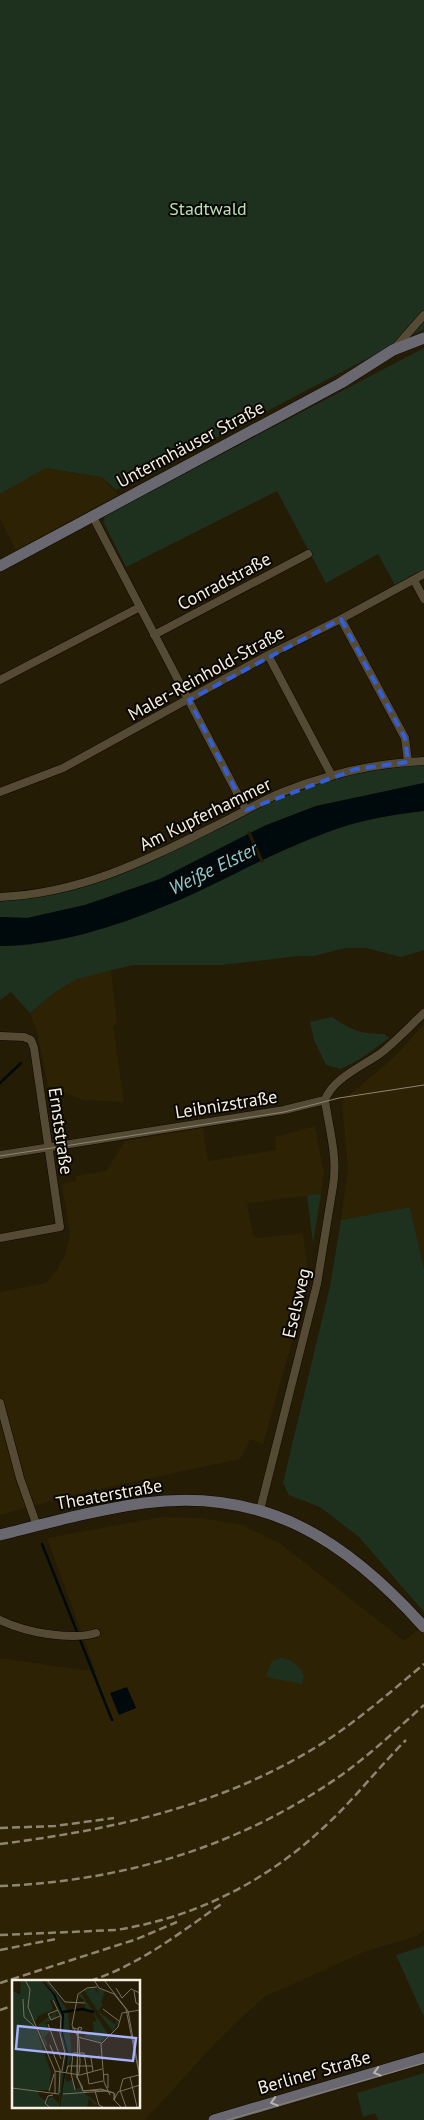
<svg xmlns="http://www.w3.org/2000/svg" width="424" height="2120" font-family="'PT Sans',sans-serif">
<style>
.built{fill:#2e2204;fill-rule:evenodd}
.green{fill:#1e311f}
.water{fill:#00090c}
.pier{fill:#251c06}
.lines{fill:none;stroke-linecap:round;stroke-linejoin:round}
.stream{stroke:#00090c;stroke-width:2.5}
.minor-casing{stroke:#0e0600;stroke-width:9}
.secondary-casing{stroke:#0e0600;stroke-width:12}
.minor{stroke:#554b34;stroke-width:8}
.secondary{stroke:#69676f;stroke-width:11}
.tram{stroke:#8d8674;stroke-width:1}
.rail{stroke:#8d8674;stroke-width:2.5;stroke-dasharray:8 4;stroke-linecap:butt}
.oneway{stroke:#b6b2ae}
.marked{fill:none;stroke:#335ed9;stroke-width:4;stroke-dasharray:10 6;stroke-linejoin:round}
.labels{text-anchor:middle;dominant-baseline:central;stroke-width:4;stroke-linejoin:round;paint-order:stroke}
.park-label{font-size:18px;fill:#b7e3b9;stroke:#0a0702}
.street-label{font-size:18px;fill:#f5f0e2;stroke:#0a0702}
.water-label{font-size:19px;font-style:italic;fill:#88cedd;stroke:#0a0702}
.inset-river{fill:none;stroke:#00090c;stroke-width:2.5}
.inset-road{fill:none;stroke:#78715e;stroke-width:1}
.view{fill:#a7b1fc;fill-opacity:0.15;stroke:#a7b1fc;stroke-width:2.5}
.inset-edge{fill:none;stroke:#f5f0e2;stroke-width:2.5}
</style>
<rect width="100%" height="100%" fill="#251c06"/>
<path class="built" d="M46,468L102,477L118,495L16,550L0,519V494Z
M111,970L117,1024L113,1026L124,1102L83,1100L48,1086L37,1032L30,1013L54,993L77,979Z
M424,1025V1269L410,1207L341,1220L348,1169L342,1101L390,1061Z
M315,1126L324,1174L321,1194L247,1203L253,1235L259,1238L303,1233L309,1281L263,1444L250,1439L240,1459L81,1493L0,1515V1292L46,1283L56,1271L65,1255L70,1235L62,1184L76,1181V1176L106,1171L125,1141L203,1128L208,1161L276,1150L275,1137Z
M162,1517L200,1518L242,1525L281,1544L404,1641L424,1626V1930L417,1936L364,1952L264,1997L220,2038L145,2120H0V1658L96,1672L47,1538ZM14,1981H139V2106H14Z"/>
<path class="green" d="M0,0H424V329L116,490L102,477L46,468L0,494Z
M424,348V570L395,585L378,554L326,583L277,491L126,567L104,523L105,515Z
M424,764V783L316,806L264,826L160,879L85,905L27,918L0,917V900L35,897L82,886L268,803L329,780L362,772Z
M424,811V950L401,957L366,948H345L314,956H298L221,965H132L77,979L54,993L30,1013L11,992L0,1000V946L30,945L255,863L327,832L373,817Z
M332,1017C351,1030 360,1034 384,1034L389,1038L360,1059L341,1069L326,1065L314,1040L310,1022Z
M321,1194L313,1243L307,1195Z
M410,1207L424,1269V1612L359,1537L320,1507L289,1495L283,1483L330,1286L341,1220Z
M281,1658C292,1659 300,1666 304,1676L302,1684L267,1677L265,1678L272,1661Z
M424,1946V2017L396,1955Z
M424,2073V2120H378L375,2113L363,2117L357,2093Z"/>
<path class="water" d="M424,783V811C391,815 359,820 328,832C271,852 220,884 165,906C112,928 57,945 0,946V917L27,918L85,905L160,879L264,826L316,806Z
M127,1687L136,1708L119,1715L110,1693Z"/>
<path class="pier" d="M250,831L264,862L261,863L247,832Z"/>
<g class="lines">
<path class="stream" d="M0,1083L21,1063
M42,1544L112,1720"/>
<g class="minor-casing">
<path id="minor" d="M395,348L424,315
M92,515L246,810
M414,580L424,599
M341,619L405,738L408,762
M154,635L308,554
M268,655L332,776
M0,680L140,607
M0,792L63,768L268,655L341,619L424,574
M0,897C87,893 152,857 229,819C247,810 265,799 283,792C328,774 376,763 424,761
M0,1036L24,1037L31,1040L34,1048L60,1227L0,1238
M0,1155L284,1110L325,1100C333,1078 363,1066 381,1053C396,1041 410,1026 424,1013
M0,1403L20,1478L37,1526
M260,1510L317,1284L333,1186C338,1157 329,1129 325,1100
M0,1620C25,1632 70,1641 96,1633"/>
</g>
<g class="secondary-casing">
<path id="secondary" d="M0,566L341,383L393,350L424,338
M0,1535C48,1523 95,1510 144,1503C265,1487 346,1540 424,1627
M214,2120L424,2058"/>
</g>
<use href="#minor" class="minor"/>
<use href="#secondary" class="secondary"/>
<path class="tram" d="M0,1156L284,1112L339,1098L424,1085
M227,2120L424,2063"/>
<path class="rail" d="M0,1828L55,1826L114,1818
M0,1844C110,1830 217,1807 313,1749C353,1725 388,1694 424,1664
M0,1886C123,1881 239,1847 340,1776C370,1755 397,1729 424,1705
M0,1935L116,1930C193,1918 264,1883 322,1829C352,1802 377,1769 406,1740
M0,1950L56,1939
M90,1981C141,1964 181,1932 224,1902
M0,1983L137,1939L177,1922
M0,2010L14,2005"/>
</g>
<defs><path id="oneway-chevron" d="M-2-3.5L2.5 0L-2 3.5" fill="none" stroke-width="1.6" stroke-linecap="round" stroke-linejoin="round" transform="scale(1.25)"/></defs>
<g class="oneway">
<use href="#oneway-chevron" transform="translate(377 2072) rotate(164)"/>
<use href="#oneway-chevron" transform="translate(274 2102) rotate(164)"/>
</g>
<path class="marked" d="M341,619L405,738L408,762L356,769L246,810L189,700Z"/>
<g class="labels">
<g class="park-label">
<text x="208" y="208">Stadtwald</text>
</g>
<g class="street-label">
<text transform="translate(190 444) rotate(-28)">Untermhäuser Straße</text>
<text transform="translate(224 581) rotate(-28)">Conradstraße</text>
<text transform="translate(206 673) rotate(-29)">Maler-Reinhold-Straße</text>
<text transform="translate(205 814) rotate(-26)">Am Kupferhammer</text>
<text transform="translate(226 1104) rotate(-9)">Leibnizstraße</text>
<text transform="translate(61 1131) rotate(82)">Ernststraße</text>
<text transform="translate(296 1303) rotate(-77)">Eselsweg</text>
<text transform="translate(109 1494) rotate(-10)">Theaterstraße</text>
<text transform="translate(314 2072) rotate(-16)">Berliner Straße</text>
</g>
<g class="water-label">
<text transform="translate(213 868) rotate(-26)">Weiße Elster</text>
</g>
</g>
<g transform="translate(12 1980)">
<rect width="128" height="128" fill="#251c06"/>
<path d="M9,0H29L41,14L49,29L55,73L51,91L54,73L48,54L49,36L43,20H38L41,30L26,36L25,40L21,39L39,93L37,110H25L28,117L34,121L40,116L47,124L48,91H51L47,127H0V10L8,15ZM32,0H35L55,30L64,29L56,32L60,77L54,91L56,73L51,53L52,35L43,14ZM82,8L87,15L84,8L93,11L89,22L91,25L86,31L104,45V41L106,42L101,51L89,36L72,10ZM69,13L96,54L88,62L73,57V53L82,52L81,42L85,41L81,33L74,30L71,19L66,16ZM45,31L44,38L33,43L38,51L32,57L36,65L33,66L26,45ZM53,92L54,102L60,100L64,109L70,107V111L86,124L82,125L77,118L75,127H48Z" fill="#1e311f"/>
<path d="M29,0L43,14L52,35L51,53L56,73L48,127L55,73L50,54V35L41,14Z" fill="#00090c"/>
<path class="inset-river" d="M51,32L70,29L82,32"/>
<path class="inset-road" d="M13,0L18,9L16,27L43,91L68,95L90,89M35,0L53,22L73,23M82,0L87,8L102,14L114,29L128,98M92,0L116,31L128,97M104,8L110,18L119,9L128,13M122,11L124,23L128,25M11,19L12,37L23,47M41,20L49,37L48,54L53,73L50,91M91,29L107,41M46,30L36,34L39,40L48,36M36,44L49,79M60,48L66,49L65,98M66,57L60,45L66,14L75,8L85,7M66,57L89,63M38,65L48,90L47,113M43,91V114M81,91L79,78L88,76M54,93L56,86H80M59,93L61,73H72L77,104L91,101M59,93L63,110M91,95L96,94V108M118,97L125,127M0,108L47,114M37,111L42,94M83,111L87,125L91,127M51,114L94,111M98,115L92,102L89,64L106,47L110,33L128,30M102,120L106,112L128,105M37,127L33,123L36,116L41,115M109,127L102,120L103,115L102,113L96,111L89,109L71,111L70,106L65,97L67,93L68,82L67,60L66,57V50L67,47L70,48L69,50L67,51L66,52L65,97L71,111L89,110L102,113V120L109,127M114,127L108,110L111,99L127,95"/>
<path class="view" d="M6,46L124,58L121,81L4,69Z"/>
<rect width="128" height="128" class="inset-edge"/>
</g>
</svg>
